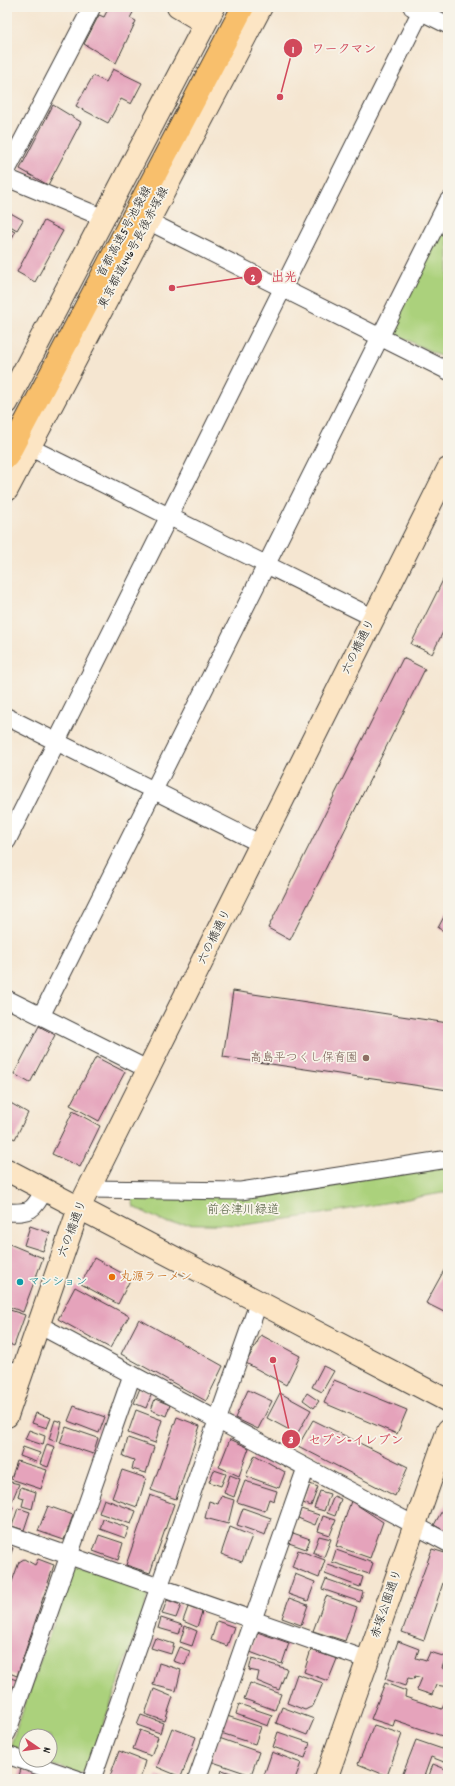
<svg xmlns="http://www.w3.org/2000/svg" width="455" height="1786" font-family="Dekko,'Klee One',sans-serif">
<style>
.green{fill:#abd17b;stroke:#64764c}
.building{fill:#e5a3bb}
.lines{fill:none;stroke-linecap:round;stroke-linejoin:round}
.street-casing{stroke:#3d3a37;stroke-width:19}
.secondary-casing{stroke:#3d3a37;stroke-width:24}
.highway-casing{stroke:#3d3a37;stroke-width:24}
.street{stroke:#fff;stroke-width:17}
.secondary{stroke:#fce5c4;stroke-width:22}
.highway{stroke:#f8bf6c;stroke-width:22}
.education-dot{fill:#8d6e63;stroke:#f7f3e8;stroke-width:1.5}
.food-dot{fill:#e8710a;stroke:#f7f3e8;stroke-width:1.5}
.culture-dot{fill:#0f9aa8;stroke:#f7f3e8;stroke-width:1.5}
.labels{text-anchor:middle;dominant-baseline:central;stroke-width:3.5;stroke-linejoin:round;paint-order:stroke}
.street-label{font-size:12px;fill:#1c1c1c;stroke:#f7f3e8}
.education-label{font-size:12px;fill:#785e54;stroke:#f7f3e8;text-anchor:end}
.park-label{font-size:12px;fill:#4e5b3d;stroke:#f7f3e8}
.food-label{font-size:12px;fill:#c56008;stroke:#f7f3e8;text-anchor:start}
.culture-label{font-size:12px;fill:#0d838f;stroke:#f7f3e8;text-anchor:start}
.leader{fill:none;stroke:#d1495b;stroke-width:1.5}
.callout-dot{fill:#d1495b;stroke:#f7f3e8;stroke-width:1.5}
.mark-label{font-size:12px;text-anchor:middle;font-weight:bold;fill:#fff}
.callout-label{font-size:13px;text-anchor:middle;font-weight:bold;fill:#d1495b;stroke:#f7f3e8;stroke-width:3.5;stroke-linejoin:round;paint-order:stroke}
</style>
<rect width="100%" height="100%" fill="#f7f3e8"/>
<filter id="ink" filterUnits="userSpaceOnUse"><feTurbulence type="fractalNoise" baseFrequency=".025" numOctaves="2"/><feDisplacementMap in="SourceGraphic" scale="8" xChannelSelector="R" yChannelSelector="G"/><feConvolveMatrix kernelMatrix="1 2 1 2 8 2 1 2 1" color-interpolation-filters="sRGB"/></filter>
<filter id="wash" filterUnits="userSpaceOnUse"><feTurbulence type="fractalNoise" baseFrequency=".012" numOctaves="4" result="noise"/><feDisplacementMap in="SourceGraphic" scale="16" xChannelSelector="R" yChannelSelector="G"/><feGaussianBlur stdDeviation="0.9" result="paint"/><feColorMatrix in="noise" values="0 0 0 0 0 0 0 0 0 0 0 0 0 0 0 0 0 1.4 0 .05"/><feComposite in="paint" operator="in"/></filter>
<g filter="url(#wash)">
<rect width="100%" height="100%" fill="#f5e6d1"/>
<path class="green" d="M448,215V360L395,334L393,324Z
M448,1165V1192L309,1216L243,1225L166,1223L134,1207L131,1196Z
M78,1566L145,1590L148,1597L88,1769L80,1774L38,1760H50V1736H26V1756L16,1752L11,1744L72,1570Z"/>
<g id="blocks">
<path class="building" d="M109,7L114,9L115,7H136L130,18L136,21L116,63L84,44L99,15L104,17Z
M113,69L142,83L131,104L121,99L108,123L76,106L93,76L106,82Z
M53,105L81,122L48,185L20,169Z
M7,211L23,220L17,230L7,224Z
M44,221L63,231L35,282L17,272Z
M7,228L15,232L10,242L7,241Z
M448,570V622L432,654L411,644Z
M403,658L425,669L290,940L268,928Z
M448,909V933L438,928Z
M233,991L448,1023V1090L223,1057Z
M39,1026L55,1035L30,1083L14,1074Z
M96,1057L125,1072L99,1121L70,1105Z
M7,1101L28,1113L15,1139L7,1135Z
M73,1111L100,1126L80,1167L52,1154Z
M30,1226L50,1233L43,1251L24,1245Z
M7,1243L43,1258L23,1312L7,1306Z
M94,1258L131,1278L118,1304L81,1284Z
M448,1263V1314L426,1303Z
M75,1287L129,1316L110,1348L58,1319Z
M7,1309L25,1315L14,1346L7,1343Z
M139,1319L223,1366L206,1401L121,1354Z
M261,1335L300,1356L286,1385L246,1363Z
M323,1366L334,1371L322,1392L312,1387Z
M334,1380L407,1410L397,1434L324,1403Z
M140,1388L152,1393L146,1408L134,1403Z
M248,1390L272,1401L258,1429L235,1418Z
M280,1393L311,1410L297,1434L267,1418Z
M307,1393L319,1401L314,1408L303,1400Z
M155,1399L170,1405L166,1416L151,1410Z
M74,1406L105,1417L99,1433L68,1421Z
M136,1410L162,1420L155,1443L128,1433Z
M36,1413L51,1418L47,1428L32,1423Z
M177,1417L200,1426L176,1499L151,1490Z
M55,1420L62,1422L57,1442L49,1439Z
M313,1420L408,1467L395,1496L298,1446Z
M66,1427L98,1438L93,1454L60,1443Z
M29,1430L45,1436L43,1445L25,1439Z
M128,1438L154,1447L146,1473L132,1469L134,1460L123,1456Z
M230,1439L249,1448L239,1476L219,1467Z
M47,1444L55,1447L48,1467L40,1464Z
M23,1447L40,1453L36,1462L20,1456Z
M255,1455L285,1472L279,1488L246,1476Z
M17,1461L47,1470L41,1489L11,1479Z
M122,1470L146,1478L137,1507L112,1498Z
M214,1470L226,1474L221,1486L209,1482Z
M230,1475L240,1479L234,1497L224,1493Z
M7,1481L19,1484L12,1501L7,1500Z
M245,1481L277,1491L274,1501L269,1499L265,1511L237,1502Z
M310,1484L318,1487L311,1506L303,1503Z
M21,1487L36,1492L32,1509L22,1506L24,1498L18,1496Z
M320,1491L330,1494L324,1511L314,1508Z
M150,1495L174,1504L150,1573L126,1565Z
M221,1496L234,1500L228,1524L205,1518L209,1501L218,1504Z
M334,1496L341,1499L335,1516L327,1513Z
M104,1499L136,1511L131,1524L99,1513Z
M448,1500V1533L434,1525Z
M351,1501L383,1522L370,1558L336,1546Z
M7,1505L13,1507L7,1524Z
M48,1506L73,1515L64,1540L38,1531Z
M18,1508L30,1512L24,1530L12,1526Z
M243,1508L271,1518L265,1535L237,1525Z
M301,1509L319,1515L315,1525L298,1518Z
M323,1516L336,1520L330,1535L318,1531Z
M103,1519L129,1528L125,1538L100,1529Z
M230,1527L252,1536L242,1562L221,1554Z
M293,1533L310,1539L306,1549L289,1543Z
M99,1535L123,1543L118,1560L93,1551Z
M319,1536L331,1539L324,1557L313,1552Z
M7,1546L13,1548L7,1564Z
M432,1549L448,1554V1568L424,1640L402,1632Z
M298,1550L325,1560L319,1578L292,1567Z
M336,1550L373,1563L369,1574L332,1562Z
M24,1559L35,1565L38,1559L54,1565L17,1676L7,1672V1596L19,1562Z
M328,1565L363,1577L360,1587L325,1574Z
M295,1574L315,1582L308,1601L288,1594Z
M326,1579L363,1592L360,1602L322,1589Z
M326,1596L357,1607L345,1641L313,1631Z
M289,1598L308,1605L301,1625L282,1618Z
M167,1600L181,1605L176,1618L162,1614Z
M188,1607L202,1612L197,1627L183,1621Z
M161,1618L182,1625L179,1634L158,1628Z
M217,1621L234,1627L227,1646L211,1640Z
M185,1626L197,1631L192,1646L180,1642Z
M257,1632L289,1643L282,1664L250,1652Z
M155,1638L174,1644L171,1654L151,1648Z
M398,1641L419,1649L416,1658L426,1661L430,1652L446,1657L442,1668L448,1670V1687L436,1685L432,1695L417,1690L422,1678L415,1676L414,1679L408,1678L405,1686L385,1679Z
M179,1647L190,1651L185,1665L173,1661Z
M311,1650L337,1659L328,1681L304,1672Z
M252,1658L287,1669L279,1690L257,1681L259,1672L249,1670Z
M159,1663L181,1670L176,1691L153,1685Z
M297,1674L323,1683L313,1706L305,1710L287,1703Z
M7,1677L17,1680L7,1708Z
M250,1683L281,1694L275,1710L244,1699Z
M385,1683L406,1691L405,1697L442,1709L444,1704L448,1705V1738L395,1720L393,1726L371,1719Z
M154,1689L173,1697L165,1721L145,1714Z
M239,1704L272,1715L268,1726L236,1714Z
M282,1707L314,1719L307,1735L276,1723Z
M141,1715L163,1723L160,1733L137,1725Z
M227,1716L261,1727L255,1744L221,1733Z
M374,1725L402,1734L387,1776L358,1764Z
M172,1728L196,1737L181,1777L157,1767Z
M140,1730L158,1737L151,1756L133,1749Z
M278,1732L310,1743L305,1758L273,1747Z
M219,1738L259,1752L251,1775L210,1761Z
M416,1740L448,1751L444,1762L431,1757L423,1779H410L402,1776Z
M119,1751L145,1761L140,1779H109Z
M272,1752L301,1763L295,1779L263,1778Z
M433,1764L448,1770L447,1779H428Z
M21,1769L41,1776L40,1779H18Z
M222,1770L248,1779H219Z
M157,1775L167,1779H155Z"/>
</g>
</g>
<g filter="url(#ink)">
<use href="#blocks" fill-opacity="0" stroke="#3d3a37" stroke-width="1"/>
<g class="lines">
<g class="street-casing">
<path id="street" d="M412,7L448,25
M7,170L92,7
M7,178L104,218
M148,221L448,371
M29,447L374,618
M7,717L261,844
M7,841L423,7
M7,999L149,1070
M41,1016L448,201
M89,1189L241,1191L448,1159
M7,1212C31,1213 33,1211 44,1190
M39,1325L448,1543
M7,1369L22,1374
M7,1534L368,1660
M7,1733L132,1375
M7,1755L77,1779
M92,1779L259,1301
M197,1779L306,1468"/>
</g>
<g class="secondary-casing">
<path id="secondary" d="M178,7L205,23
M7,403L214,7
M7,490L261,7
M7,1170L448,1401
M7,1416L79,1208L448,469
M326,1779L448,1430"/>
</g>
<g class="highway-casing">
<path id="highway" d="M7,457L243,7"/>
</g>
<use href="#street" class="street"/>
<use href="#secondary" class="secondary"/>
<use href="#highway" class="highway"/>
</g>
</g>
<circle class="education-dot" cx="366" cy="1058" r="4"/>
<circle class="food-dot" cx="112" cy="1277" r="4"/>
<circle class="culture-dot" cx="20" cy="1282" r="4"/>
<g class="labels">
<g class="street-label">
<text transform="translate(125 232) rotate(-62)">首都高速5号池袋線</text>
<text transform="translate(134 248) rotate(-62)">東京都道446号長後赤塚線</text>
<text transform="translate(359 647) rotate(-64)">六の橋通り</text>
<text transform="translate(215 937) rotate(-64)">六の橋通り</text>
<text transform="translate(73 1229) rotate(-69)">六の橋通り</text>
<text transform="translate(387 1604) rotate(-71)">赤塚公園通り</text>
</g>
<g class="education-label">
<text x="358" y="1058">高島平つくし保育園</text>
</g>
<g class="park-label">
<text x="243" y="1210">前谷津川緑道</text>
</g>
<g class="food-label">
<text x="120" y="1277">丸源ラーメン</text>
</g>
<g class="culture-label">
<text x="28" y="1282">マンション</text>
</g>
</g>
<path class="leader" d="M280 97L293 48M172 288L253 276M273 1360L291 1439"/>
<g class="callout-dot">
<circle cx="280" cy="97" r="4"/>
<circle cx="172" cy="288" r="4"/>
<circle cx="273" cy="1360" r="4"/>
<circle cx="293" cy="48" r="10"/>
<circle cx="253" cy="276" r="10"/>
<circle cx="291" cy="1439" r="10"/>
</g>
<g class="mark-label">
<text x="293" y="53">1</text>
<text x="253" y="281">2</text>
<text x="291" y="1443">3</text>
</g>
<g class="callout-label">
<text x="344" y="53">ワークマン</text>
<text x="284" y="281">出光</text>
<text x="356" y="1444">セブン-イレブン</text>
</g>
<rect width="455" height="1786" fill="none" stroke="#f7f3e8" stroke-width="24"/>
<g transform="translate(38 1748) rotate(103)"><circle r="19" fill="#f7f3e8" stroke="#9f9d96"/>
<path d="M0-3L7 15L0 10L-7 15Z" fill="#d1495b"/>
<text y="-6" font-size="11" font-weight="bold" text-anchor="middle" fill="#1c1c1c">N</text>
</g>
</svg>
